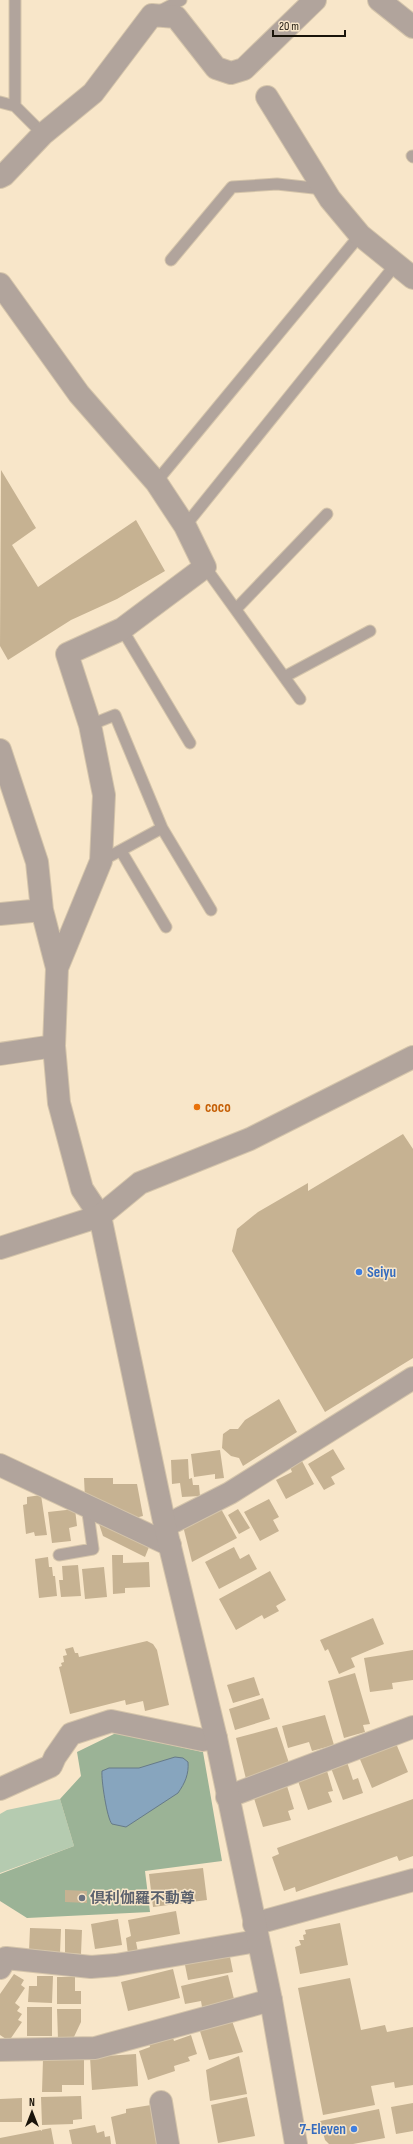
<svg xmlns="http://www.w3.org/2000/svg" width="413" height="2144" font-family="'Sofia Sans Condensed','Noto Sans JP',sans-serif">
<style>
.green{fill:#b5cbb0}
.forest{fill:#9bb396}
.water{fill:#87a5be;stroke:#667a88}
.building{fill:#c6b292}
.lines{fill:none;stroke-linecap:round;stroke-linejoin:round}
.service-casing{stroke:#d4c4aa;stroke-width:13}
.minor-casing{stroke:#d4c4aa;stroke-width:24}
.tertiary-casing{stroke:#d4c4aa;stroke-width:24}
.service{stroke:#b1a49c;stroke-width:11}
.minor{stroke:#b1a49c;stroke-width:22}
.tertiary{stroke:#b1a49c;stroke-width:22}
.food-dot{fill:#e8710a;stroke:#f8e6c9;stroke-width:1.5}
.shop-dot{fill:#3f7fe0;stroke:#f8e6c9;stroke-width:1.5}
.worship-dot{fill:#6b7280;stroke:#f8e6c9;stroke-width:1.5}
.labels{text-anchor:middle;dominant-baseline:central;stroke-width:3;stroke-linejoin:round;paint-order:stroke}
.food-label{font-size:15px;font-weight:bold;fill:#c56008;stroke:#f8e6c9;text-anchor:start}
.shop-label{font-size:15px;font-weight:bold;fill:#366cbe;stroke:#f8e6c9;text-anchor:start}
.worship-label{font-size:15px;font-weight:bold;fill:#5b616d;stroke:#f8e6c9;text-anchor:start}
</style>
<rect width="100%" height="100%" fill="#f8e6c9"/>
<path class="green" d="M60,1799L74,1846L0,1873V1814L7,1810Z"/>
<path class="forest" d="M116,1733L203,1752L222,1861L145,1871L150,1912L27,1918L0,1901V1874L74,1846L60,1799L81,1776L77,1752Z"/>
<path class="water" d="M175,1757L183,1758L188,1762C189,1774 185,1783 178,1793L126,1827L112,1824C107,1819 101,1779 102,1771L109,1768H139Z"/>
<path class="building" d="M1,470L36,528L12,545L38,587L136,520L165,571L117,599L71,620L8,660L0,646Z
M403,1134L413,1149V1358L325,1412L232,1251L237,1229L258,1212L308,1183V1191Z
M279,1399L297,1432L243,1466L239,1458L231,1456L222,1448L223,1434L230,1429H238L245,1420Z
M333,1449L345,1469L331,1477L335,1484L324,1490L308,1464Z
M220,1450L224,1478L215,1479V1474L194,1477L191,1454Z
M188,1459L189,1479L192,1478L193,1485H199L200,1496L182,1497L180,1483L172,1484L171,1460Z
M302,1461L314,1484L286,1499L276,1480L292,1472L290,1467Z
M84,1478H113V1484H137L143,1516L131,1519L85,1498Z
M41,1495L47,1535L35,1536L34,1532L26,1534L23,1505L27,1504V1497Z
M269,1499L279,1517L273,1520L279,1531L260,1541L244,1512Z
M220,1507L237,1538L192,1562L183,1526Z
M75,1509L77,1526L69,1528L71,1541L52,1543L48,1512Z
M238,1509L250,1528L239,1534L228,1515Z
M99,1524L149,1547L145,1557L103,1536Z
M234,1547L240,1559L249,1554L257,1569L219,1589L205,1562Z
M112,1555H123V1563L149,1562L150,1587L125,1588V1593L113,1594Z
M48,1557L49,1567H52L53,1576H55L57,1596L39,1598L35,1559Z
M78,1565L81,1596L61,1597L59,1580H63L62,1566Z
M104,1567L107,1597L85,1599L82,1569Z
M270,1571L286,1600L276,1606L279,1611L264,1619L262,1615L236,1630L219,1599Z
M373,1618L384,1644L351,1658L355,1667L339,1674L328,1649L325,1651L320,1640Z
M147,1641L153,1644L157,1650L169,1705L145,1711L143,1701L126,1705L125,1700L70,1714L59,1667L62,1666L61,1663L64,1662L63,1656L67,1655L65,1649L73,1647L75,1653H78L79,1657Z
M413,1650V1680L392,1683L393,1689L370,1692L364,1658Z
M355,1673L370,1724L363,1725L365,1732L344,1738L328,1681Z
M254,1677L260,1695L233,1703L227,1685Z
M263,1698L270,1719L235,1730L229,1709Z
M325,1715L334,1745L312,1751L309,1742L288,1748L282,1726Z
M277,1727L289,1763L246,1779L236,1738Z
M395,1741L408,1772L372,1788L359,1757Z
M347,1762L353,1780L358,1778L363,1793L343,1800L331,1768Z
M327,1771L333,1791L328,1792L332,1802L308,1810L298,1781Z
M287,1786L294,1809L288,1811L291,1820L263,1827L253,1795Z
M413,1799V1856L399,1861L397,1856L296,1892L295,1887L284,1891L272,1857L279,1854L277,1848Z
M203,1868L207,1900L153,1907L149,1874Z
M65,1890L87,1891V1903L65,1902Z
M176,1911L180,1934L136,1942L138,1952L128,1954L126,1938L131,1936L128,1920Z
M118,1919L122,1945L95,1949L91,1924Z
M340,1923L348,1965L300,1974L295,1947L301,1945L299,1940H304L303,1935L306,1934L305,1930Z
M30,1928L61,1929L60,1953L29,1952Z
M65,1929L82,1930L81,1954L65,1953Z
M229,1952L233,1972L188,1980L184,1960Z
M173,1969L180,1998L128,2011L121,1982Z
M14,1974L24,1980L21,1985L25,1988L15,2003L20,2007L17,2011L22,2014L18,2020L22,2022L9,2041L0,2035V1994Z
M228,1975L234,1999L202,2007L201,2001L185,2004L181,1986Z
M37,1976H53L52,2003L28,2002L29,1986H37Z
M57,1977H75V1991H81V2004H57Z
M350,1978L361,2030L385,2025L387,2032L413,2027V2085L395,2088L394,2082L371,2086L375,2105L323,2115L298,1988Z
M27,2007H52V2036H27Z
M57,2009H81V2022L73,2039H58Z
M231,2018L243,2052L209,2060L199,2028Z
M172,2035L174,2041L191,2035L197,2054L188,2057L190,2061L174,2066L175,2071L148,2080L139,2051L150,2047L149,2042Z
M136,2054L138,2086L92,2090L90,2057Z
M239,2056L247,2094L210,2101L206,2070Z
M43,2059H84V2085H62V2092H42Z
M81,2096L82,2119L73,2120V2124L42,2125L41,2097Z
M247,2097L255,2136L218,2143L211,2105Z
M22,2098V2122H0V2099Z
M413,2103V2131L396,2134L391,2107Z
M151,2105L159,2144H116L111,2117L126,2113V2109Z
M379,2109L385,2138L353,2144H329L325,2140L320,2121Z
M95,2125L97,2133L104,2131L105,2137L110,2136L111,2144H72L69,2130Z
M51,2128L54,2144H0V2138Z"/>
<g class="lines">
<g class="service-casing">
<path id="service" d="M15,0V106L43,134
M158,12L181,0
M0,102L15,106
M412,156L413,157
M171,260L232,187L277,184L323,189
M156,482L360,235
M185,526L396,264
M205,567L300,699
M236,609L327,514
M122,629L190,743
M284,677L370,631
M90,725L115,715L162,828L211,910
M121,851L166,927
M101,861L162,828
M59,1555L93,1549L87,1506"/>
</g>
<g class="minor-casing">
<path id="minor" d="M379,0L413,27
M267,97L330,199L360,235L413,278
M0,177L4,175L43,134L93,93L152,15L176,17L216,68L231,73L244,69L315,0
M0,284L79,394L156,482L185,526L205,567L122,629L67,654L90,725L104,795L101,861L57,968
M0,750L37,862L42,910L57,968L54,1046L59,1103L82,1189L100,1216
M0,914L42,910
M0,1054L54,1046
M0,1465L170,1545
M165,1526L230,1493L413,1378
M0,1789L51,1766L55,1757L71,1734L111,1721L203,1740L216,1738
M227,1797L413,1727
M254,1924L413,1880
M0,1968L6,1958L91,1967L116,1965L257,1941
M0,2050L95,2048L271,2000
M161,2102L168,2144"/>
</g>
<g class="tertiary-casing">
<path id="tertiary" d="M100,1216L165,1526L216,1738L271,2000L296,2144
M0,1248L100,1216L140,1183L250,1139L413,1057"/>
</g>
<use href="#service" class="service"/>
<use href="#minor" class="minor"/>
<use href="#tertiary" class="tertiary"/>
</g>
<circle class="food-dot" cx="197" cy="1107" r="4"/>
<g class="shop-dot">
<circle cx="359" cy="1272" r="4"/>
<circle cx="354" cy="2129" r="4"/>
</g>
<circle class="worship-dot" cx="82" cy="1898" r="4"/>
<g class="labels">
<g class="food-label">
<text x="205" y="1107">coco</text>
</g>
<g class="shop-label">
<text x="367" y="1272">Seiyu</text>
<text x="346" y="2129" text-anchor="end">7-Eleven</text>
</g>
<g class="worship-label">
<text x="90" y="1898">倶利伽羅不動尊</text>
</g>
</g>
<g transform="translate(32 2112)" stroke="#f8e6c9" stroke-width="3" paint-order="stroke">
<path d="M0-3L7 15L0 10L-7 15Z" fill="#1a140a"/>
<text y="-6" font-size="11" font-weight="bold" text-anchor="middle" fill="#1a140a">N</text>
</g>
<path d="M273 30v6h72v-6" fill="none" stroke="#1a140a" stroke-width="2"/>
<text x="279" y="30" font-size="12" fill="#1a140a" stroke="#f8e6c9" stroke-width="3" paint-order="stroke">20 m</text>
</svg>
